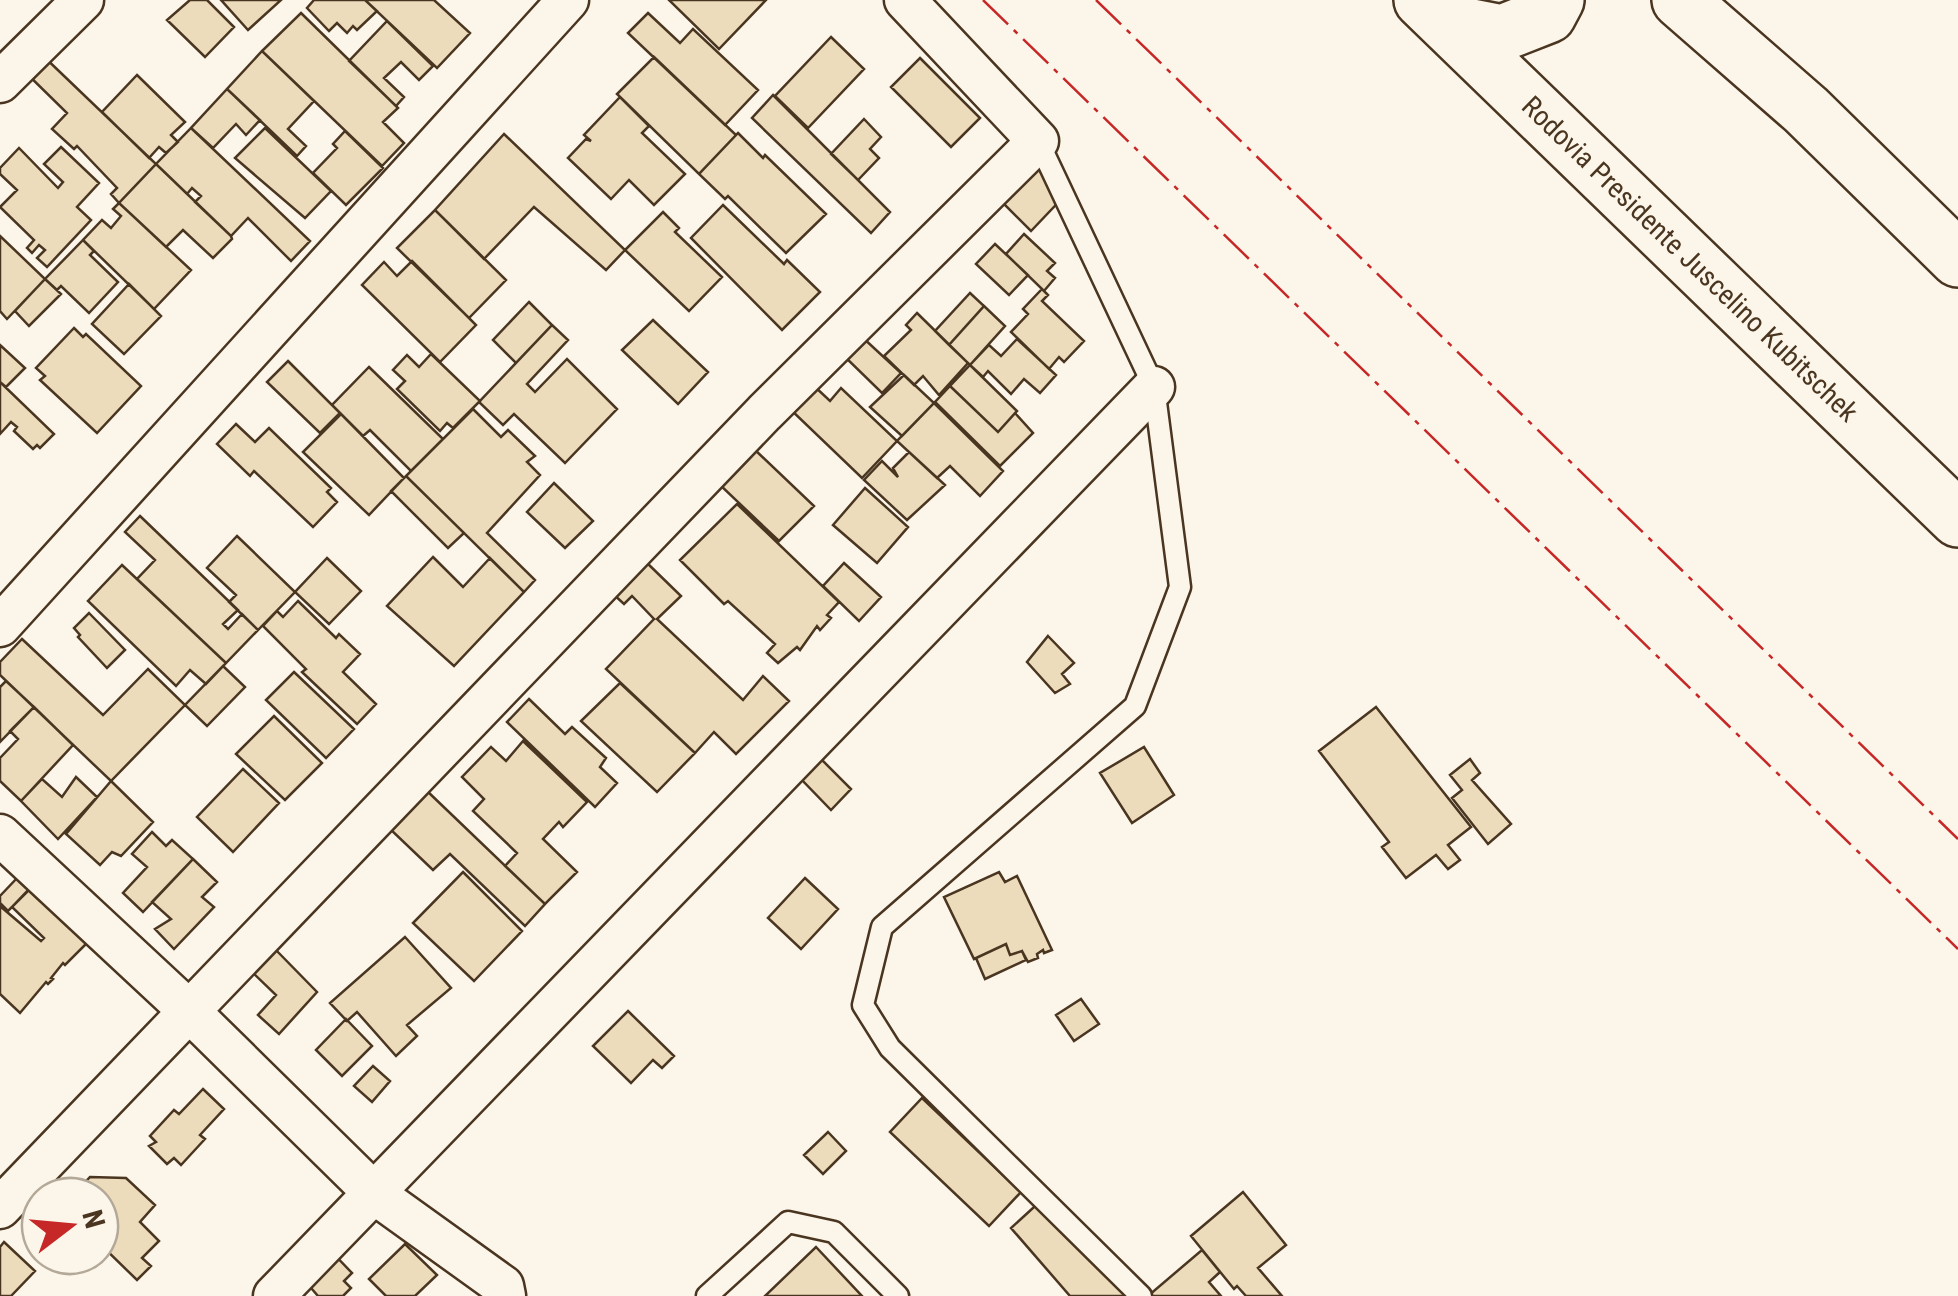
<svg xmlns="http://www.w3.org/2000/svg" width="1958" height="1296" font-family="'Roboto Condensed',sans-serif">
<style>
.building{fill:#ecdcbc;stroke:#4a3520;stroke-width:2.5}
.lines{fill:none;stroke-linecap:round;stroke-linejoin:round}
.service-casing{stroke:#4a3520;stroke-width:25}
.minor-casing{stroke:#4a3520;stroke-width:45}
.trunk-casing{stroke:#4a3520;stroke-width:60}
.service{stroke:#fbf6e9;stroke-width:20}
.minor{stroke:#fbf6e9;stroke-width:40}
.trunk{stroke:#fbf6e9;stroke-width:55}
.power{stroke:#c62828;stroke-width:2.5;stroke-dasharray:35 8 5 8;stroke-linecap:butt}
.labels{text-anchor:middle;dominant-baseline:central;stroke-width:8;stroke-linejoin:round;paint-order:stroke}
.street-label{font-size:28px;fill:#4a3520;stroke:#fbf6e9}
</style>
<rect width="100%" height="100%" fill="#fbf6e9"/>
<path class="building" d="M190,0H207L234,27L205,57L167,20Z
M221,0H281L248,30Z
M314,0H365L377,11L357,30L353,26L347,33L337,23L329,31L307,8Z
M365,0H434L470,33L437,68Z
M669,0H766L719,49Z
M301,13L398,108L383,122L404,143L382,166L262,51Z
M648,13L680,43L693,29L758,90L725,125L628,33Z
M387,21L433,66L419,80L401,62L384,78L404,97L396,106L349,61Z
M831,37L864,69L808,128L775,96Z
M38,51L156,164L119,203L111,194L117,188L77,146L74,149L52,129L67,113L21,68Z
M262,51L314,101L288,129L306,146L297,156L227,89Z
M654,57L736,135L699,174L617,94Z
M920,58L980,118L951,147L891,87Z
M137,75L185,122L171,135L178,142L166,153L159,147L149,158L102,112Z
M227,89L260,120L246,135L236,124L213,148L191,128Z
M773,95L890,212L871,233L752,118Z
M620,97L649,126L642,133L685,174L654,205L629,180L611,199L568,158L586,139L591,141L584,135Z
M864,119L881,137L870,149L879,158L858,180L831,154Z
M191,128L310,241L291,261L248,218L231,236L195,202L201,196L192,188L187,194L156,164Z
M265,128L331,191L305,218L235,158Z
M345,131L383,168L346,205L313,173L337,148L333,144Z
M738,133L763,158L765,155L826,214L786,253L728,196L725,199L699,174Z
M504,134L625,250L606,270L534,207L484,259L435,210Z
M61,147L99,183L77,207L91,220L47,267L37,258L45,250L39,245L32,253L27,248L34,240L0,207L17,190L0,174V168L19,148L58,188L63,182L44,164Z
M1032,154L1069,191L1031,231L994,194Z
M156,164L231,236L232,239L213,258L183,230L166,247L119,203Z
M119,203L191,270L154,309L83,240L102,220L111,228L121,216L113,209Z
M723,205L784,264L787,260L820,292L782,330L691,238Z
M435,210L506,280L469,318L397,248Z
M663,212L679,228L675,232L722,277L689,311L625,250Z
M1024,234L1055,263L1047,271L1055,278L1044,291L1006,254Z
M0,236L45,279L7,319L0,311Z
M83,240L94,251L90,255L118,282L89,313L61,286L57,290L45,279Z
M995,244L1028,275L1009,295L976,264Z
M412,261L476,325L440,362L362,285L384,262L397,276Z
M45,279L61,294L29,326L15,311Z
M129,284L161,316L124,354L92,324Z
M1042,289L1048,295L1042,301L1084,341L1064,362L1059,357L1049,369L1011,332L1028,314L1023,309Z
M970,293L984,306L949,345L935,331Z
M529,302L552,325L516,363L493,340Z
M984,306L1005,326L970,365L949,345Z
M917,313L968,363L939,395L923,376L914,385L884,356L911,330L906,325Z
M653,320L708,372L678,404L622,350Z
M552,325L568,340L527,384L535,392L567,359L617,409L565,463L514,414L503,425L479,402Z
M74,328L83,337L86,334L141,386L97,433L40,380L45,376L36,368Z
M861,336L901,373L882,393L843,355Z
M1017,339L1056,375L1040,393L1024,379L1011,394L988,371L983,377L970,365L989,345L1001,356Z
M0,345L25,368L6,387L0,382Z
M431,354L480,401L453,428L447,423L440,431L397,389L405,381L393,370L407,355L419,367Z
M288,361L340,413L320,433L267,382Z
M970,365L1017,411L998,432L950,386Z
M369,367L443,439L411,471L370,430L363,436L332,405Z
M904,375L934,403L902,436L870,407Z
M0,382L54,434L40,448L37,445L33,449L14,431L17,427L11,422L0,434Z
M813,385L830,401L841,388L897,441L862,478L790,409Z
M950,386L998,432L1015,413L1033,433L1000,466L935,402Z
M934,403L1003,471L980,496L950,466L937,478L897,441Z
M473,409L501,437L508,430L535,456L527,462L540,475L487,533L535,580L524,592L406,476Z
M341,414L404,478L369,515L303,452Z
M236,424L255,442L269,428L331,488L327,492L337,502L313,527L254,471L250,476L217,444Z
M753,448L814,506L779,541L719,484Z
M909,452L945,485L907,520L864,480L882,461L898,477L893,468Z
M406,476L464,533L448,548L391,491Z
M554,483L593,521L565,548L527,512Z
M865,488L908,527L877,563L833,525Z
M737,504L839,602L827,615L831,618L820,630L817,626L800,650L797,647L778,663L767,653L775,644L728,601L724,604L680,560Z
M140,516L238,610L223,624L228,629L242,614L258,630L226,663L137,579L155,560L125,532Z
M237,536L295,592L258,630L229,602L236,595L207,568Z
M433,557L463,587L490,558L524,592L454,666L387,606Z
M327,558L361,591L329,624L295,592Z
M645,561L681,596L657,619L743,700L763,676L789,701L736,754L714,732L695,753L606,669L654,619L632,596L624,604L612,593Z
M844,563L881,597L859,621L823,586Z
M122,565L226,663L206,684L190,670L176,686L88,601Z
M298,601L336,638L339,634L360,654L343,672L376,704L357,724L302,672L306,669L263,626L277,611L283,617Z
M89,613L125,650L107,668L78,637L80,635L74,628Z
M1048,636L1074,663L1062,674L1070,684L1055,693L1027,662Z
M22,639L103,715L148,669L185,705L111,781L0,675V662Z
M223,666L245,687L207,726L185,705Z
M294,672L354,729L326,758L266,700Z
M6,681L34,707L0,742V687Z
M620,683L695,753L657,792L581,721Z
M529,699L565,734L572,727L606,758L600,767L617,783L595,807L507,722Z
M34,707L73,745L21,801L0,781V758L18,739L10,731Z
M1376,707L1471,827L1448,845L1460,860L1448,869L1436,855L1406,878L1382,847L1389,842L1319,751Z
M274,716L322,763L285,800L236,754Z
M523,741L587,802L563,827L559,822L543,839L577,872L545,904L505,866L517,853L473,811L484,799L462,777L491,747L506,761Z
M1144,747L1174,795L1132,823L1100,773Z
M821,759L851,789L831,810L801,779Z
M1470,759L1480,773L1472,780L1511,824L1488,844L1452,798L1462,790L1450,775Z
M243,769L279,803L233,852L197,817Z
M76,777L97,797L58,839L21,801L42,779L62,797Z
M111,781L153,822L121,856L112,852L100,865L66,834Z
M426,790L545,904L525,926L450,854L433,870L389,828Z
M152,832L166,846L172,840L193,859L143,912L123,893L147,867L132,854Z
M193,859L217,882L202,897L214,907L174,949L155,929L171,919L152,902Z
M463,872L522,931L474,981L413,923Z
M999,872L1005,882L1017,876L1052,950L1044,953L1043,950L1037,954L1038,958L1028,962L1022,951L1010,955L1006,944L974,959L944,897Z
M19,876L31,888L8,911L0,903V896Z
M805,878L838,909L801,949L768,918Z
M32,886L90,940L65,965L63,963L51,978L53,979L48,984L46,982L20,1013L0,994V906L41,941L44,938L12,907Z
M405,937L451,988L407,1025L417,1036L396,1056L357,1012L347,1021L330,1003Z
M1006,944L1010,955L1022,951L1026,960L985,979L976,958Z
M273,947L317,992L279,1034L258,1015L276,995L251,971Z
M1081,999L1099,1024L1074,1041L1056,1015Z
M628,1011L674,1056L662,1068L653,1060L631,1083L593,1046Z
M346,1019L372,1046L342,1076L316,1050Z
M373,1066L390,1081L372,1102L354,1086Z
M203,1089L224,1109L200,1135L205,1139L181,1165L174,1158L167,1164L149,1146L156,1142L150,1136L174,1110L179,1114Z
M922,1098L1021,1192L989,1226L890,1132Z
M828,1132L846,1151L823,1174L804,1155Z
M90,1177L126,1178L155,1205L140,1222L159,1241L142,1258L151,1266L137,1280L100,1244V1196H72Z
M1243,1192L1286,1245L1258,1268L1282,1296H1246L1237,1286L1234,1289L1191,1236Z
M1045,1197L1133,1296H1070L1011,1228Z
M4,1242L35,1271L11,1296H0V1247Z
M405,1244L437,1275L415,1296H386L369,1279Z
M816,1247L862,1296H765Z
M329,1249L352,1273L344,1281L351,1288L343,1296H318L299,1274Z
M1202,1250L1220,1272L1209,1282L1221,1296H1148Z"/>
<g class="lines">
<g class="service-casing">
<path id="service" d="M1038,141L1154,387L1180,587L1135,706L882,927L863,1005L890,1048L1141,1296
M707,1296L788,1222L834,1232L898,1296"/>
</g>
<g class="minor-casing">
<path id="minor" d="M0,82L83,0
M0,626L568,0
M0,835L189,1011L375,1194L503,1286L505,1296
M0,1208L764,413L1038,141L905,0
M274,1296L1154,387"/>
</g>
<g class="trunk-casing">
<path id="trunk" d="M1422,0L1958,519
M1680,0L1806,110L1958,259
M1446,22L1502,33L1548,15L1556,0"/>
</g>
<use href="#service" class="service"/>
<use href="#minor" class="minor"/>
<use href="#trunk" class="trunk"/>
<path class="power" d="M983,0L1958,949
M1096,0L1958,839"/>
</g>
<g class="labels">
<g class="street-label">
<text transform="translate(1690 259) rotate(44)">Rodovia Presidente Juscelino Kubitschek</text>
</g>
</g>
<g transform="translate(70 1226) rotate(74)"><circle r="48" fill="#fbf6e9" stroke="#b4a999" stroke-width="2.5"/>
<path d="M0-8L18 38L0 25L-18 38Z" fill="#c62828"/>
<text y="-15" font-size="28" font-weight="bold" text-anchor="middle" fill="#4a3520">N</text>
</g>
</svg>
